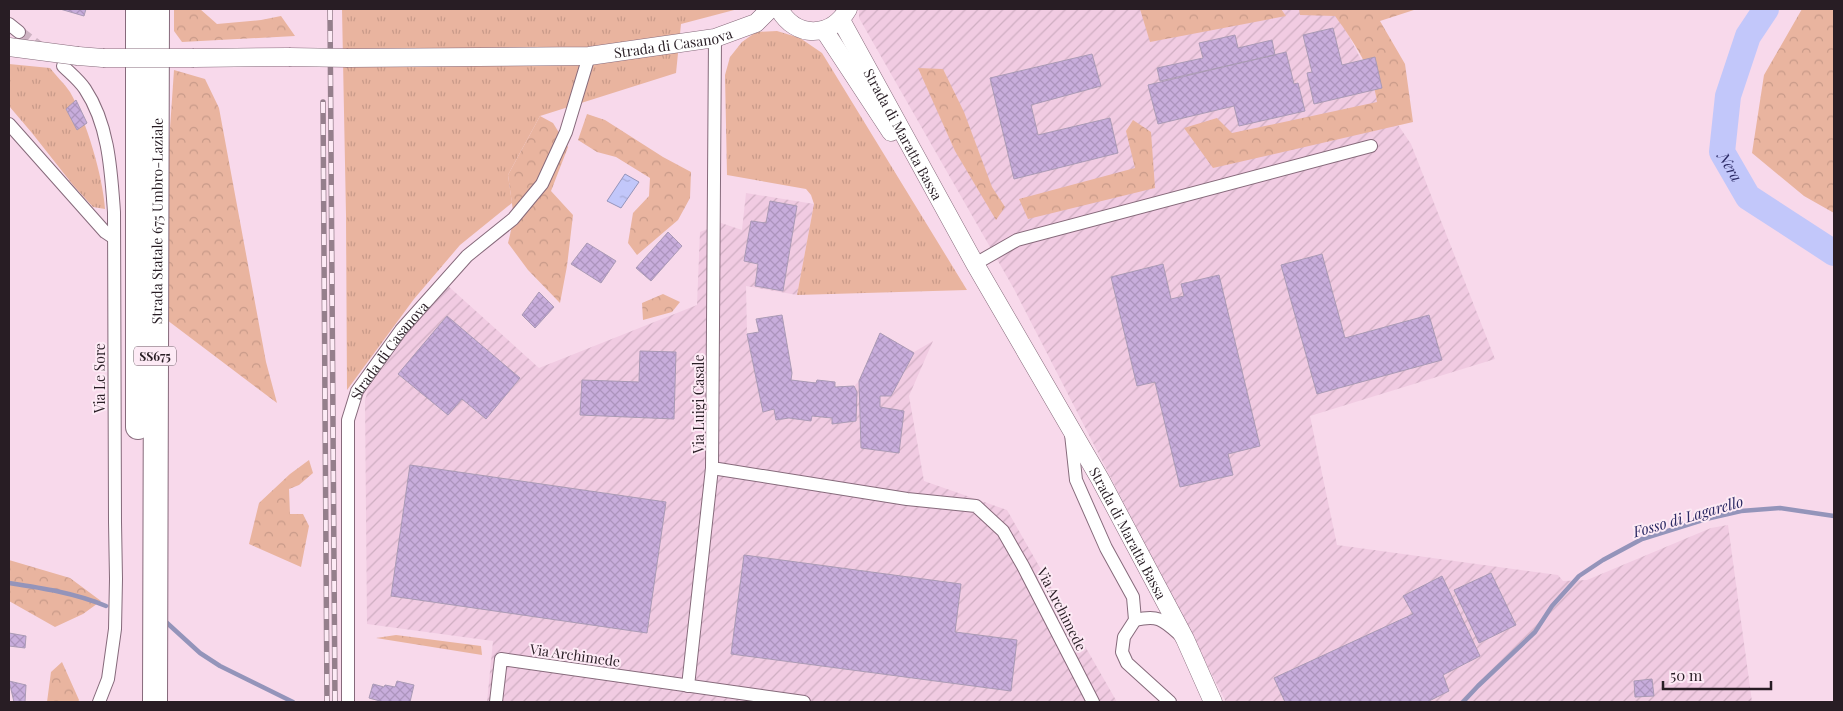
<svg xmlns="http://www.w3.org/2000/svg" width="1843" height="711" font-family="'Playfair Display',serif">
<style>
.industrial{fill:url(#industrial-furrows)}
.grass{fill:url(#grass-tufts)}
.forest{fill:url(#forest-crowns)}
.water{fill:url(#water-ripples);stroke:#9494ba}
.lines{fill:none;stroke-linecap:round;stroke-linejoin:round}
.stream{stroke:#9494ba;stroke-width:4.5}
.river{stroke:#c2c7fa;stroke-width:26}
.building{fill:url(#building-cross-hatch);stroke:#aa9ab5}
.street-tunnel{stroke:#ceb3c3;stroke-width:12;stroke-dasharray:12 6;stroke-linecap:butt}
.street-casing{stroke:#866a7b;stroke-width:14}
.secondary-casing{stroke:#866a7b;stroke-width:19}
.highway-casing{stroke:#866a7b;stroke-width:26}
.street{stroke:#fff;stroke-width:12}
.secondary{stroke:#fff;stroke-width:18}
.highway{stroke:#fff;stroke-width:24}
.rail-casing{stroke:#957f8c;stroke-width:5.5}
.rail{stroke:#fdeaf5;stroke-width:4;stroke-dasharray:11;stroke-linecap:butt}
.secondary-bridge-casing{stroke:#866a7b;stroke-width:19;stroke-linecap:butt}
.secondary-bridge{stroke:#fff;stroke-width:18}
.labels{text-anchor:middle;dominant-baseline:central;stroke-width:4;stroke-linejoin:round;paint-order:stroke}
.shield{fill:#fdeaf5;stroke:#685a63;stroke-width:1}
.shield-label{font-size:12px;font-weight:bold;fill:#281d24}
.street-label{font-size:14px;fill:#281d24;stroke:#fdeaf5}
.water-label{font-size:15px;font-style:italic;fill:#2a2863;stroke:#fdeaf5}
</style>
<defs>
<pattern id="industrial-furrows" width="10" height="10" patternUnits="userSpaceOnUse" patternTransform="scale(1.25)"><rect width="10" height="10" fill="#f1cbe2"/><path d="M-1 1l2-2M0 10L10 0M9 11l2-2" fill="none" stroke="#cfaec2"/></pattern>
<pattern id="grass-tufts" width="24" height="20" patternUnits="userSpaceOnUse" patternTransform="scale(1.25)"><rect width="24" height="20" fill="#e9b49f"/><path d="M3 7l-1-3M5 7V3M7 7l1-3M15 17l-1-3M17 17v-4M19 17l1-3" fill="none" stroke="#c89a89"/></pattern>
<pattern id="forest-crowns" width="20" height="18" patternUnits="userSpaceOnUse" patternTransform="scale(1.25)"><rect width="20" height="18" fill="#e9b49f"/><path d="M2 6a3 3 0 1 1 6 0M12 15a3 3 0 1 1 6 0" fill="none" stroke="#c89a89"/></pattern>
<pattern id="water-ripples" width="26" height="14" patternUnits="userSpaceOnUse" patternTransform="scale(1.25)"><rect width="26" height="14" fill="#c2c7fa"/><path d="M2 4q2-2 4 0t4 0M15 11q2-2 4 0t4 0" fill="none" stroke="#a7aad6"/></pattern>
<pattern id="building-cross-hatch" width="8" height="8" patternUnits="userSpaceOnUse" patternTransform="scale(1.25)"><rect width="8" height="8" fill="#c8addc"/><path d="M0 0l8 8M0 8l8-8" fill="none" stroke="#ac94bd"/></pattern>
</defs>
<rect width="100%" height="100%" fill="#f8d9eb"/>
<path class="industrial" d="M859,9H1335L1384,104L1411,144L1495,359L1310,416L1337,545L1558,575L1563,581L1587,580L1711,528L1728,525L1752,702H1226L1014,289L859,18Z
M746,193L814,204L797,295L746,286L747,334L763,412L774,409L777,420L789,418L811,421L812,416L832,418V424L856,421L857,392L854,386L859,381L880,333L914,352L933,341L909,396L924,481L1007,510L1117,702H487L493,641L367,624L365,400L369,387L422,313L447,285L539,368L697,305L700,232L721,223L742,230Z"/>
<path class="grass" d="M342,9H738L681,24L676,73L540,116L508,175L512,203L460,245L414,299L347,390L346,215Z
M777,31L800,38L822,53L967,290L797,295L814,204L811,195L806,189L727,175L725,75L730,57L742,42L756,32Z
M9,64L50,68C56,76 64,83 70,92C86,119 103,177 105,209L93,207L73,185L32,133L9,106Z"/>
<path class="forest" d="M174,9H200L217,24L261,20L281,16L295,36L182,42L174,31Z
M1140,9H1281L1286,16L1150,42Z
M1299,9H1417L1380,21L1405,64L1413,122L1213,168L1184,128L1217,118L1232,133L1377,102C1373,70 1354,42 1335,16L1300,15Z
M1802,9H1834V213L1804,196L1752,153L1764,75Z
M918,68L943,69L964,112L992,187L1005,207L996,220L955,151Z
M174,70L205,79L219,108L266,362L277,403L167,320L169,143Z
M587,114L605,120L663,157L691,172L690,198L678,220L637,255L628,243L633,213L649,196L650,178L616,157L597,152L578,140Z
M540,116L553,123L568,147L551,191L573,215L567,266L560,303L528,270L508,243L514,218L508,175Z
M1133,120L1151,132L1155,188L1028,219L1019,199L1135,168L1126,131Z
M663,294L680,302L672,312L643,320L642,303Z
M309,460L313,473L299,485L289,489L290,514H303L309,526L301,567L249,544L259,503L290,474Z
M9,560L70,578L101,601L83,614L55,627L9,601Z
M396,635L481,646L482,655L376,638Z
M62,662L79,700L78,702H47L51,672Z"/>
<path class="water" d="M625,174L639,182L621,208L607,201Z"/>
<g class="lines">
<path class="stream" d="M9,583C42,588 75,593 106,606
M166,622L200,653L220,666L293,702
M1463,702L1478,686L1535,632L1552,606L1579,576L1603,560L1642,539L1706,519L1741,511L1780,508L1834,516"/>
<path class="river" id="s1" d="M1766,9L1748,36L1728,96L1722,152L1748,197L1834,253"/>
</g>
<path class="building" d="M60,9H86L84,16Z
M1333,28L1342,65L1375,57L1382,88L1314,104L1307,73L1312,72L1303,35Z
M1235,35L1238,48L1272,40L1275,55L1160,81L1157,68L1203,58L1199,43Z
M1286,52L1294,84L1298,83L1305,111L1239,126L1234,106L1158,124L1148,85Z
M1092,54L1101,86L1031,105L1038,135L1110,118L1118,153L1014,179L990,78Z
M76,100L87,123L77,130L66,109Z
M770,201L797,206L783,291L755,286L758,264L744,261L751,221L766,223Z
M668,232L682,246L651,281L636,268Z
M587,243L616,261L601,283L571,264Z
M1322,254L1345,338L1429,315L1442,360L1317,394L1281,265Z
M1163,264L1171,299L1184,296L1181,284L1219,275L1260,446L1228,454L1233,475L1180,487L1155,382L1137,386L1111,277Z
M539,292L554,307L535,328L522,315Z
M782,315L792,373L791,380L816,383L817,380L835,382V387L854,386L857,392L856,421L832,424V418L812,416L811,421L789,418L776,420L774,409L763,412L747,334L759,332L756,319Z
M447,316L520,378L486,419L462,399L448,415L398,374Z
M880,333L914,353L891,396H880V407L904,411L899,453L861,448L859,381Z
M640,351L676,352L674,419L580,415L582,380L639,382Z
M410,465L666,502L647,633L391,596Z
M744,555L961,584L955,632L1017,640L1011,691L731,654Z
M1491,573L1516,625L1479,643L1454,590Z
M1442,576L1480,656L1443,675L1449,691L1427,702H1285L1274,678L1413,614L1403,596Z
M9,633L26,636L25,648L9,646Z
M1652,679L1654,696L1635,697L1634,681Z
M9,681L26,685L25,702H14Z
M397,681L414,685L410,702H380V701L369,698L373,684L384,687L385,685L395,687Z"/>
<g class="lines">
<path class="street-tunnel" d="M19,32L44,51"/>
<g class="street-casing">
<g id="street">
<path d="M9,24L19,32"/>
<path d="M715,38L712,468L907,499L976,506L1003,531L1023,566L1093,702"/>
<path d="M63,66C70,73 79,80 85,89C109,125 111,171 114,212L115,522L116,579L115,629L108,679L99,702"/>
<path d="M9,124L105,232L114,238"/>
<path d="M975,264L1017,240L1371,146"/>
<path d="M1071,434L1076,480L1106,548L1133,597L1135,620L1124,637L1122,652L1127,663L1170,702"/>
<path d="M1135,620C1158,615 1162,619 1179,634"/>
<path d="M688,686L712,468"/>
<path id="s2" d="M348,702V420L357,391L401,330L467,256L513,219L542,184L566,132L589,56"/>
<path d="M496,702L501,659L804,702"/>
</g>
</g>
<g class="secondary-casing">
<g id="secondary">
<path d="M779,9C796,39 831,38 848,9"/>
<path id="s3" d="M841,20L975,264L1100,479L1185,639L1213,702"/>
<path d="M824,30L891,132"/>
<path d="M78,56L103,58"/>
<path d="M194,58L289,57"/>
<path id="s4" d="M348,58L589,56L715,38L756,23L770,9"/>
</g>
</g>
<g class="highway-casing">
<g id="highway">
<path d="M138,9V427"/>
<path id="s5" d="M155,702L157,9"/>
</g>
</g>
<use href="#street" class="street"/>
<use href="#secondary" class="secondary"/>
<use href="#highway" class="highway"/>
<g class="rail-casing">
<path id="rail" d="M330,9L335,702
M323,102L327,702"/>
</g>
<use href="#rail" class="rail"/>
<g class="secondary-bridge-casing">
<path id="secondary-bridge" d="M9,47L78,56
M289,57L348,58
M103,58H194"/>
</g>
<use href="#secondary-bridge" class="secondary-bridge"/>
</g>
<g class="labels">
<rect class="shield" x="134" y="346.5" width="42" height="19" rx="4"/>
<g class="shield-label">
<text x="155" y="356">SS675</text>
</g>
<g class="street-label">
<text stroke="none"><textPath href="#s4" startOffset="326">Strada di Casanova</textPath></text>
<text stroke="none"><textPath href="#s3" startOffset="130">Strada di Maratta Bassa</textPath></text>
<text stroke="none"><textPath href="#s5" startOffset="481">Strada Statale 675 Umbro-Laziale</textPath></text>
<text stroke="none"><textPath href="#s2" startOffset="364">Strada di Casanova</textPath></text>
<text transform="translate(99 378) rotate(-90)">Via Le Sore</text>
<text transform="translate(698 404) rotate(-90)">Via Luigi Casale</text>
<text stroke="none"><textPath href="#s3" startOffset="588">Strada di Maratta Bassa</textPath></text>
<text transform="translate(1062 609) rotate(63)">Via Archimede</text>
<text transform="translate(575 655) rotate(8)">Via Archimede</text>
</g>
<g class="water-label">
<text stroke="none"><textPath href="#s1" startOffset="169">Nera</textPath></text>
<text transform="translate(1688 516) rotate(-16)">Fosso di Lagarello</text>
</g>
</g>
<rect width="1843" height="711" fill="none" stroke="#281d24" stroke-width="20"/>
<path d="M1663 681v8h108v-8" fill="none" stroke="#281d24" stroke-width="2.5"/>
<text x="1670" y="681" font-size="15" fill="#281d24" stroke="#fdeaf5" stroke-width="4" paint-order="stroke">50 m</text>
</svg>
